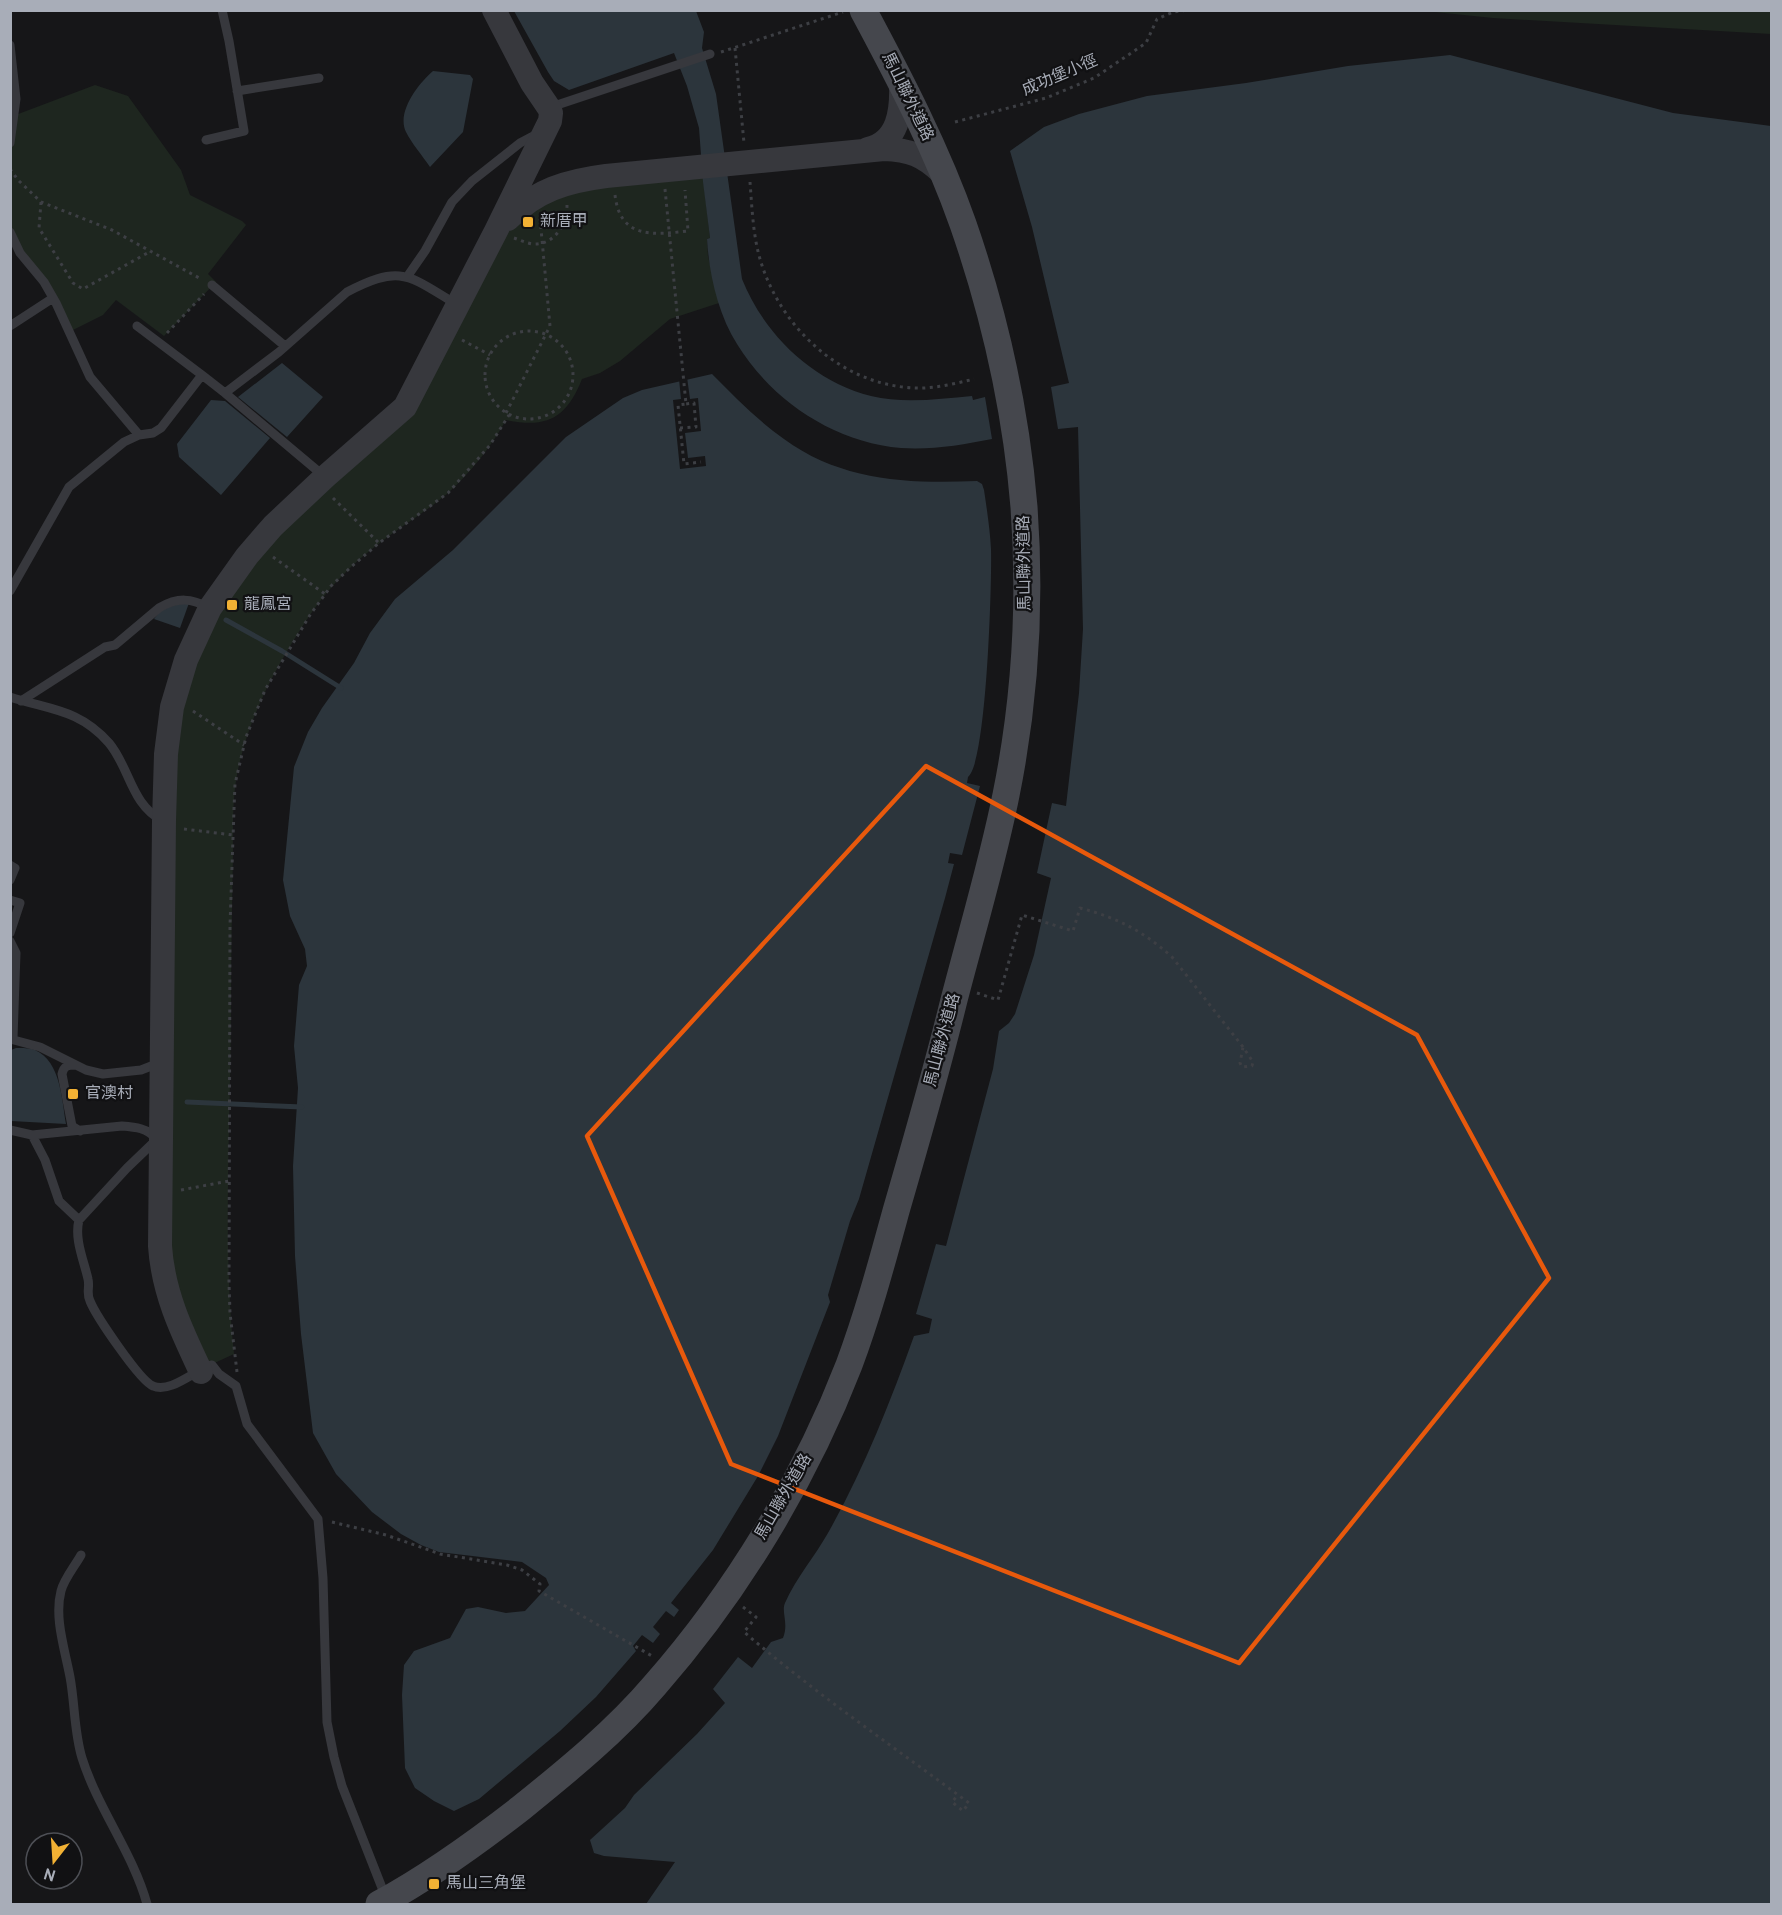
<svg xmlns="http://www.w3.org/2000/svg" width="1782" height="1915" font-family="Overpass,'Noto Sans TC',sans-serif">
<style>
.green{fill:#1e261f}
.water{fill:#2c353c}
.pier{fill:#161618}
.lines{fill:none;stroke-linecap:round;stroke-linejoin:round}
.stream{stroke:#2c353c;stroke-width:5}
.path{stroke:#3d3f44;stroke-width:3;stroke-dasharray:3 4.5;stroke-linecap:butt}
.service{stroke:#37383d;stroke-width:9}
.tertiary{stroke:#37383d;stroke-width:24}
.secondary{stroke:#45474d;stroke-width:27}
.marked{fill:none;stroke:#e8590c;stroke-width:4.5;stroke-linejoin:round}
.poi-dot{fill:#f2b134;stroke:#111113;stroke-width:2}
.labels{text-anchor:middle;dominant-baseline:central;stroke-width:4.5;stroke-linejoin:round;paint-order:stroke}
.street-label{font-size:16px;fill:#a8adb8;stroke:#111113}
.poi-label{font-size:16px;fill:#a8adb8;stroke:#111113;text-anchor:start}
</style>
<rect width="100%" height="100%" fill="#161618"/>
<path class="green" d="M1425,11H1771V34L1493,18Z
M95,85L128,96L181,170L190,195L242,221L246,225L208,274L216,282L164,336L116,300L103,315L69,332L11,232L10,143L13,116Z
M702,168L710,238L707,239L708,256L719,303L670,319L620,361L600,373L582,379C567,417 548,429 506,420C492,446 470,473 448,493C427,511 403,525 381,542C354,562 331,585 312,612C281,658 253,707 240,761C232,792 233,823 233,854C232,905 231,955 231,1005C231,1121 222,1238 234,1354L208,1366L168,1296L166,754L210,608L373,434L527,201Z"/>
<path class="water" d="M514,11H696L704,32L702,48L716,94L742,279C764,334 812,381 871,396C903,404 939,399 972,396L973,400L985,397L992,439C962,445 932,450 901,448C834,442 772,401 737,344C718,314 709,274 707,239L710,238L703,182L699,128L687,86L674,53L569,90L554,81L548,72Z
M1450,55L1673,113L1771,126V1904H646L675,1862L604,1856L594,1853L590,1840L625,1808L634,1795L697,1734L725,1703L713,1689L738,1657L752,1668L771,1642L783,1638C789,1623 781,1612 785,1603C796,1578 815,1556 828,1533C863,1471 890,1403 914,1336L929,1333L932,1319L916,1314L936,1244L946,1246L993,1069L999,1031L1009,1023L1015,1014L1034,955L1051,878L1037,873L1052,803L1066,806L1079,693L1083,629L1078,427L1058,429L1051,387L1069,383L1032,227L1010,151L1044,127L1079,114L1147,96L1246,83L1348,66Z
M433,71L470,75L473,79L463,132L430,167C422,155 412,144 406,132C396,112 419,83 433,71Z
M282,363L323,397L287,437L238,397Z
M712,374C735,397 757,420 784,439C841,481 909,484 977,481L982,484L984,490C987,510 990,530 991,549C992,582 987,762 968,777L967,783L980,786L962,855L950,853L948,863L954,864L945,898L859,1199L850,1221L828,1295L830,1302L778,1436L758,1476L713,1550L671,1603L679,1610L674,1617L666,1611L653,1627L660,1634L653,1643L642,1635L633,1646L636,1651L596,1697L560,1731L479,1799L454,1811L434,1801L415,1788L405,1768L402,1695L404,1665L414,1651L450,1638L466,1609L478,1607L506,1613L525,1611L549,1585L546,1578L522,1562L439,1552L421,1545L401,1534L372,1512L336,1474L313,1433L301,1334L295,1256L293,1166L298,1088L294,1046L299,985L307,966L305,949L290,916L283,880L294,767L308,732L322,708L354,663L370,633L395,599L453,550L566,437L623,398L642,390Z
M211,400L225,401L270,438L221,495L179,457L177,444Z
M189,603L180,628L154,619C163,606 175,605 189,603Z
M16,1048C22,1048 30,1048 35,1050C61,1061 62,1101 66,1124L11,1121V1050Z"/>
<path class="pier" d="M687,377L690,399L698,398L701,431L685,433L688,458L705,456L706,466L680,469L673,400L681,399L679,379Z"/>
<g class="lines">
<path class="stream" d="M226,620L282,651L341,688
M187,1102L302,1107"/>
<path class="path" d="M735,48L744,143
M721,52L843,12
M955,122L1046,98L1094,78L1146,43L1157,19L1173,12L1188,10
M10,169L18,180L41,202L112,230L201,279
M750,182C752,208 753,235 760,259C781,331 847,390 924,388C941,387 958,383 974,379
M665,189L686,404L678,405L684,464L701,462
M615,195C620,239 653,235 688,231L685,190
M41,202L39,228L73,283L83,289L151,251
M514,238C520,240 526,243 533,244C555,245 567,224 567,205
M485 375a44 44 0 1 1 88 0a44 44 0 1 1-88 0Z
M167,333L204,294
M462,340L490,355
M506,413L550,326L540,218
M680,428L696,427L694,403L686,404
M333,498L379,543
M273,557L325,594
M193,711L244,745
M184,829L233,835
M977,993L998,1000L1022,915L1073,931L1080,908C1118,918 1143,931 1172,957L1243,1047L1253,1062L1252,1066L1242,1067L1240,1063L1243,1047
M181,1190L229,1181
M237,1372L230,1313L229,1283L230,925L234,809L235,784L246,737L265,690L310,615L331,586L351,567L379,543L448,493L490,445L509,415
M332,1522L386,1535L440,1554L507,1565L522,1570L540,1584L539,1591L652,1656
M743,1607L756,1617L744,1632C816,1694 894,1747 969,1803L963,1811L952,1802L958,1795"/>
<path class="service" d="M10,45L16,99L10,143
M237,91L319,78
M551,107L710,54
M206,140L244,131L229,41L222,10
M10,232L20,253L44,282L56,303L90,377L139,435L153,433L161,428L202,375L225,393
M407,277L425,251L452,202L472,181L520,143L539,133
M212,285L285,346
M10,326L53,298
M137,326L202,375
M325,477L225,393L279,352L347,292C401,264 408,275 456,304
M10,591L69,487L124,442L139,435
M10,697C50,710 79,709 109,743C130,768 131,805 163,821
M21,701L105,647L115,645L159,608C178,597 191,598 210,608
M10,865L15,868L10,880
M10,900L20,903L10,933
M10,941L16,953L13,1038
M10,1039L40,1047L86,1070L103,1074L141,1070L159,1063
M75,1065C67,1065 64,1066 62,1074L72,1126L80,1131
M10,1130L32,1135L122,1126C135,1127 148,1128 156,1139
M32,1135L45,1160L59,1201L79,1220
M158,1142L153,1143L127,1168L79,1220C74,1239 84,1261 88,1279C90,1287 86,1293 90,1301C96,1316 140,1381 153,1386C171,1394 197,1368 212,1365L219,1374L236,1386L247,1424L318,1519L323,1578L327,1722L334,1757L342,1786L386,1898
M81,1555C75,1566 64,1579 61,1591C54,1618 65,1650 70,1677C75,1704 74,1732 82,1758C98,1809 133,1853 147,1904"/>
<path class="tertiary" d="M868,149C899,142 902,110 901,84
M508,219C536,190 567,181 606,176L884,149C910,150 923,155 942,173
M201,1372C181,1330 163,1292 160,1246L164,821L166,754L172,707L186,660L210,608L247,556L273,526L325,477L405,407L496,231L550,121L551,113L549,108L532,83L494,10"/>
<path class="secondary" d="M379,1904C429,1877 476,1843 521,1808C568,1770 616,1731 655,1685C736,1593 805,1479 849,1365C868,1314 882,1262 896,1211C916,1142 936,1073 953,1004C971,934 992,865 1006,795C1025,701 1031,603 1024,507C1016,410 995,316 963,224C937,150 900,79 863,10"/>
</g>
<path class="marked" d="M926,766L1417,1035L1549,1278L1239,1663L731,1464L587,1136Z"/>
<g class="poi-dot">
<rect x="522" y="216" width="12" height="12" rx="3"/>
<rect x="226" y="599" width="12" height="12" rx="3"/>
<rect x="67" y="1088" width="12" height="12" rx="3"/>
<rect x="428" y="1878" width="12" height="12" rx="3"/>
</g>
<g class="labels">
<g class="street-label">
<text transform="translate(1060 76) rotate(-23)">成功堡小徑</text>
<text transform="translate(907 97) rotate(64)">馬山聯外道路</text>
<text transform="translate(1025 563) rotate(-91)">馬山聯外道路</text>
<text transform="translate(943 1040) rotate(-75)">馬山聯外道路</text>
<text transform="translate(784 1497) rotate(-60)">馬山聯外道路</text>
</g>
<g class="poi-label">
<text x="540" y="222">新厝甲</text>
<text x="244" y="605">龍鳳宮</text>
<text x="85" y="1094">官澳村</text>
<text x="446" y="1884">馬山三角堡</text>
</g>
</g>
<rect width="1782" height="1915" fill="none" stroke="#a8adb8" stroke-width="24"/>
<g transform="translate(54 1861) rotate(197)"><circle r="28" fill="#111113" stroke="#4d4f55" stroke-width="1.5"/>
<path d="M0-4.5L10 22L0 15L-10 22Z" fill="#f2b134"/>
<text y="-9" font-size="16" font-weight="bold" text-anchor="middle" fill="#a8adb8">N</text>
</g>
</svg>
